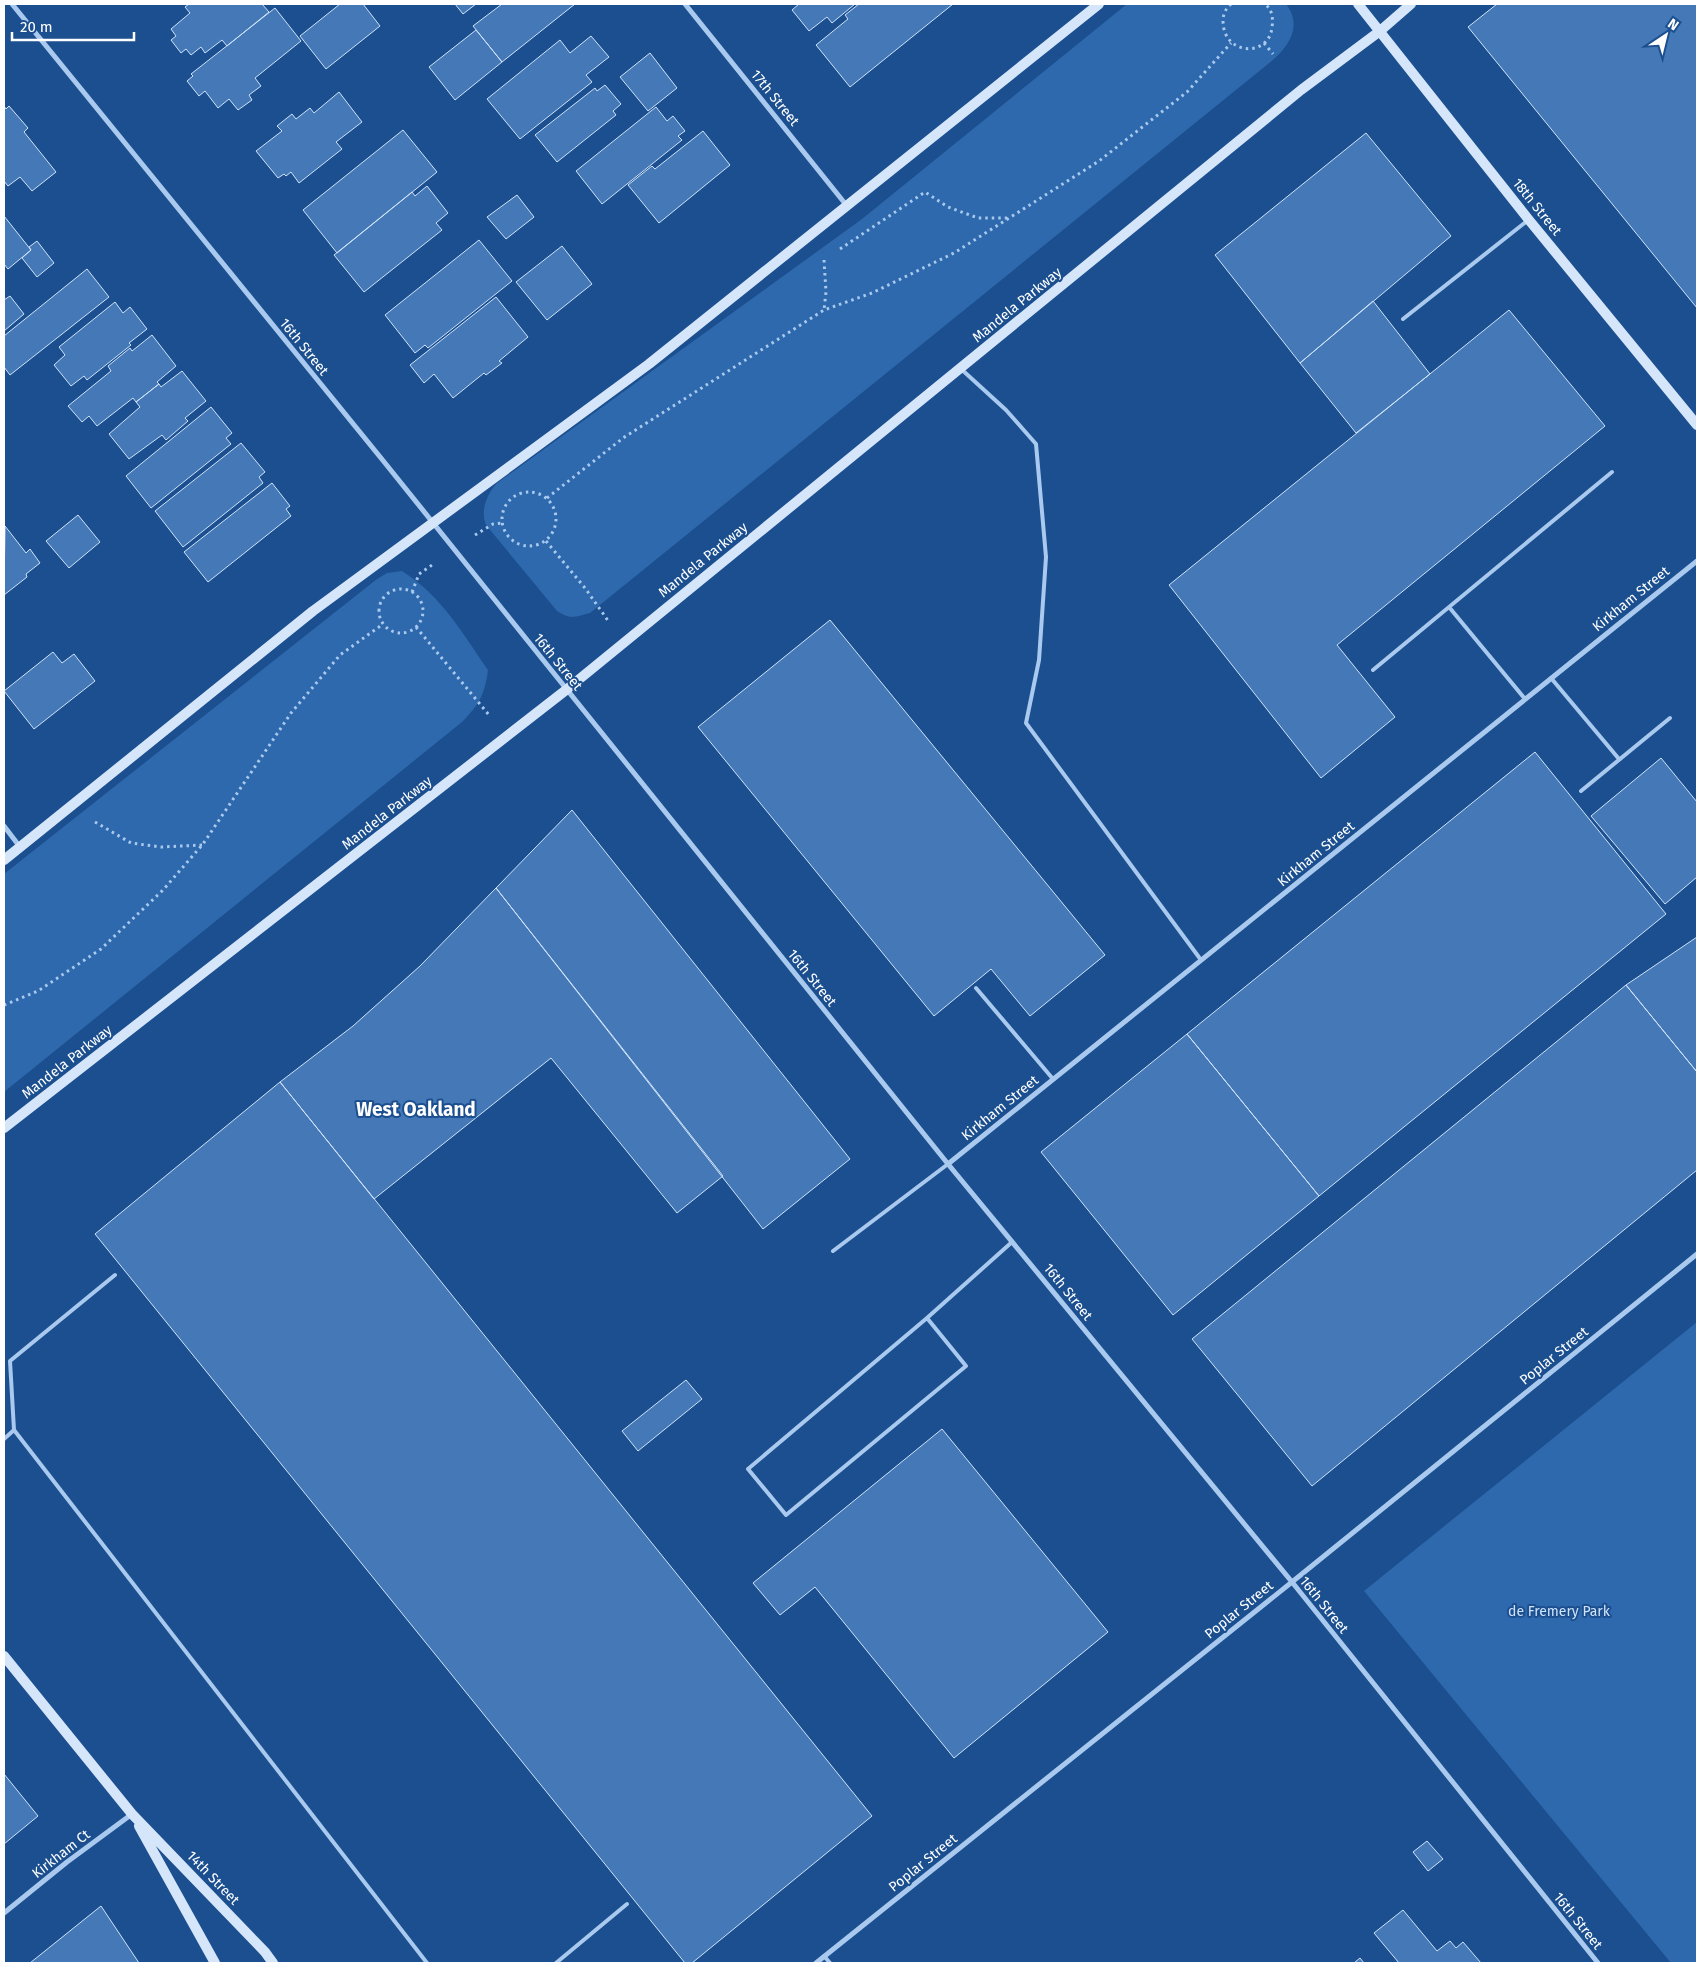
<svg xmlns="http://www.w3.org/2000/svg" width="1701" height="1967" font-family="'Fira Sans',sans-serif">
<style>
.green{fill:#2e69ad}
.building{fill:#4478b7;stroke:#cfe3fa}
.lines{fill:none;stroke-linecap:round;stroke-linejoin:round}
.path{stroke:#a9c9ee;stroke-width:3;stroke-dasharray:2.5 4;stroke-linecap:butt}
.lane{stroke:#a9c9ee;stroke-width:4}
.street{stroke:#a9c9ee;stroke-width:5}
.secondary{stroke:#d6e6fa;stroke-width:10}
.labels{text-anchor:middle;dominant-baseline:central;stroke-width:4;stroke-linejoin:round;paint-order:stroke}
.street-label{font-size:14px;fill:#fff;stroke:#1b4f8f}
.park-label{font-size:14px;fill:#cfe3fa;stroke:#1b4f8f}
.district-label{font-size:19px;font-weight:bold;fill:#fff;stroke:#1b4f8f}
</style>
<rect width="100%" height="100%" fill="#1b4f8f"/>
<path class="green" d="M1127,4H1286C1304,27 1287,49 1268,64L590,613C574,617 571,620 557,611L486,525C480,510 487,495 496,484L862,219Z
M402,571C441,595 463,634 488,670C485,694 479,705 462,722L4,1092V874L377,579L387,573Z
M1697,1322V1963H1671L1364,1591Z"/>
<path class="building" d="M189,4H262L269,12L227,46L222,40L205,53L201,47L191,55L186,49L181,53L171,40L176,36L171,29L190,13L185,7Z
M340,4H363L380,26L326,69L300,36Z
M455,4H476L463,14Z
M502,4H575L502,62L473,26Z
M799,4H855L832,23L827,17L809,31L792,10Z
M859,4H953L850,87L816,45L848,19L845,15Z
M1497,4H1697V308L1468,27Z
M275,8L301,41L255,78L261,86L249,95L252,100L238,110L229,99L218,108L205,91L199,96L187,81L193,76L191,74Z
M476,30L502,62L455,100L429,67Z
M591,36L609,57L586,75L592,82L520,139L487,99L560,40L570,53Z
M650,53L677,88L648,111L620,77Z
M605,85L621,104L613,111L616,115L557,162L535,135L595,88L597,91Z
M339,92L362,122L336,142L342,149L299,183L291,172L286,176L284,174L278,178L256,151L282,131L277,126L292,114L296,119L310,108L314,113Z
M4,106L6,109L9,106L28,128L24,132L56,172L32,191L20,177L8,186L4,181Z
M656,107L667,121L673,116L685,131L678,136L682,140L602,204L576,171Z
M403,130L437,172L337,253L303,210Z
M703,131L730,165L659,223L628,185L652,166L655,169Z
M1366,133L1451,236L1300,363L1215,255Z
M427,186L448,213L436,223L442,230L364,292L334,255L412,192L415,196Z
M517,195L534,217L506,239L487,217Z
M4,216L31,250L8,269L4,264Z
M479,240L512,281L428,348L425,345L415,353L385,315Z
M37,241L54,263L37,277L22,258L31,250L29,247Z
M562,246L592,284L547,320L516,282Z
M87,269L109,297L10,375L4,367V336Z
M10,296L24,314L4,331V300Z
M496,297L528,337L499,361L502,363L486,375L484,373L453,398L434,374L424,383L410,365Z
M1373,301L1430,374L1356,433L1300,363Z
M115,302L123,313L130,307L147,329L129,343L131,345L87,380L84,376L71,386L54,365L65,355L59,347Z
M1509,310L1605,426L1337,645L1395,717L1321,778L1169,585Z
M152,335L176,366L157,382L159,384L136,402L133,398L97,426L89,416L82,422L68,406L111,371L108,366L130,348L132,351Z
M182,371L206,401L185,418L188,421L166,440L162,435L129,459L109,434L140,407L136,402L159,384L161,387Z
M211,407L232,433L226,438L231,444L151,508L126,476Z
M241,443L265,472L259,477L263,483L183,547L155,511Z
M272,483L290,506L286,509L291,516L208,582L184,552Z
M78,515L100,542L69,568L46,541Z
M5,526L26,553L30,549L40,563L26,574L27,577L4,595Z
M830,620L1105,955L1030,1016L991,969L934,1016L698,727Z
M53,652L62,663L74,654L95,681L34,729L4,691Z
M1535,752L1666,914L1319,1196L1187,1034Z
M1661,758L1697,802V877L1665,904L1591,816Z
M572,810L850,1159L763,1229L496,888Z
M496,888L723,1176L677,1213L551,1058L374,1199L280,1082L353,1026L420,966Z
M1697,937V1072L1626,985Z
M1626,985L1697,1072V1170L1312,1486L1192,1339Z
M1187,1034L1319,1196L1173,1315L1041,1152Z
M280,1082L872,1816L692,1963H685L95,1234Z
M686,1380L702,1399L638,1451L622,1431Z
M942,1429L1108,1632L954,1758L815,1587L780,1615L753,1583Z
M4,1774L38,1816L4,1844Z
M1427,1841L1443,1859L1428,1871L1413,1852Z
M101,1906L139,1963H30Z
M1403,1910L1437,1951L1450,1941L1456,1948L1463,1942L1481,1963H1399L1374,1933Z
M1360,1958L1364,1963H1354Z"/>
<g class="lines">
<path class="path" d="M1231,4C1226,8 1223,14 1223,21C1223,55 1268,58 1272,28C1273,18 1273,11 1265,4
M1264,43L1273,54
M840,249L925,192L948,207L978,218H1007
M824,260L826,292L824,310
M502 519a27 27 0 1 1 54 0a27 27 0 1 1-54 0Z
M547,498L623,438L824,310L872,293L954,253L1099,161L1187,92L1231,43
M475,535L493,524L502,523
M546,541L585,588L609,622
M379 611a22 22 0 1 1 44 0a22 22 0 1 1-44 0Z
M412,592L419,574L435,563
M416,627L489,715
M95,822L131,843L161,847L203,845
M4,1005L38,991L101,949L163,890L203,844L291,713L340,655L383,624"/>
<path class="lane" d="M1403,319L1527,221
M960,368L1006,410L1036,444L1046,557L1039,660L1026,723L1201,960
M1449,607L1525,699
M1373,670L1612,472
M1551,678L1619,759
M1581,791L1670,718
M976,988L1053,1079
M833,1251L948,1164
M115,1275L10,1361L14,1430L427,1963
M927,1318L748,1469L786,1515L966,1366L927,1318L1012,1242
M4,1439L14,1430
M824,1956L830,1963
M556,1963L627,1904"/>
<path class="street" d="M12,4L385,463L948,1164L1292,1582L1598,1963
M685,4L847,206
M4,826L20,847
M948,1164L1697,561
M4,1913L67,1862L132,1814
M816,1963L1292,1582L1697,1254"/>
<path class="secondary" d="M1358,4L1529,220L1697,425
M4,860L313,611L649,364L1099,4
M4,1128L566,690L1301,90L1380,31L1411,4
M4,1656L132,1814L265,1952L273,1963
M139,1826L215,1963"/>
</g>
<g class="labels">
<g class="street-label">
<text transform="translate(775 98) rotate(51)">17th Street</text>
<text transform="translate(1537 207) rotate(51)">18th Street</text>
<text transform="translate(1017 305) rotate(-39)">Mandela Parkway</text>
<text transform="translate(304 347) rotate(51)">16th Street</text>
<text transform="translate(703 560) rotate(-39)">Mandela Parkway</text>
<text transform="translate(1631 599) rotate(-39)">Kirkham Street</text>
<text transform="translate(558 662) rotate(51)">16th Street</text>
<text transform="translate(387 813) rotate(-38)">Mandela Parkway</text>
<text transform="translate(1316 854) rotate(-39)">Kirkham Street</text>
<text transform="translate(812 978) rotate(51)">16th Street</text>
<text transform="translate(67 1062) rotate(-38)">Mandela Parkway</text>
<text transform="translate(1000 1108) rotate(-39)">Kirkham Street</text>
<text transform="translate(1068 1292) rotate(51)">16th Street</text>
<text transform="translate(1554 1356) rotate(-39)">Poplar Street</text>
<text transform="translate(1324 1605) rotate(51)">16th Street</text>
<text transform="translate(1239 1610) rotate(-39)">Poplar Street</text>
<text transform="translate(61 1854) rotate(-38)">Kirkham Ct</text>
<text transform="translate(923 1863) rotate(-39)">Poplar Street</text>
<text transform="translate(213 1878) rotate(46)">14th Street</text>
<text transform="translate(1578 1921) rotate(51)">16th Street</text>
</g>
<g class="park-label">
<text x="1559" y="1611">de Fremery Park</text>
</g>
<g class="district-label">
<text x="416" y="1109">West Oakland</text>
</g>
</g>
<rect width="1701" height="1967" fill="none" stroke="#ffffff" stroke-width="10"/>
<g transform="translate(1666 35) rotate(35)" stroke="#1b4f8f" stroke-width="4" paint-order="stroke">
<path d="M0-4L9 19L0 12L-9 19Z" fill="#ffffff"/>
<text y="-8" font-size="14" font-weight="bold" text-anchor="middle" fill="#ffffff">N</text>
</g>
<path d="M12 32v8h122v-8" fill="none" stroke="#ffffff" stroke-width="2.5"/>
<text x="20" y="32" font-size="15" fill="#ffffff" stroke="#1b4f8f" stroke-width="4" paint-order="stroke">20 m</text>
</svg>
